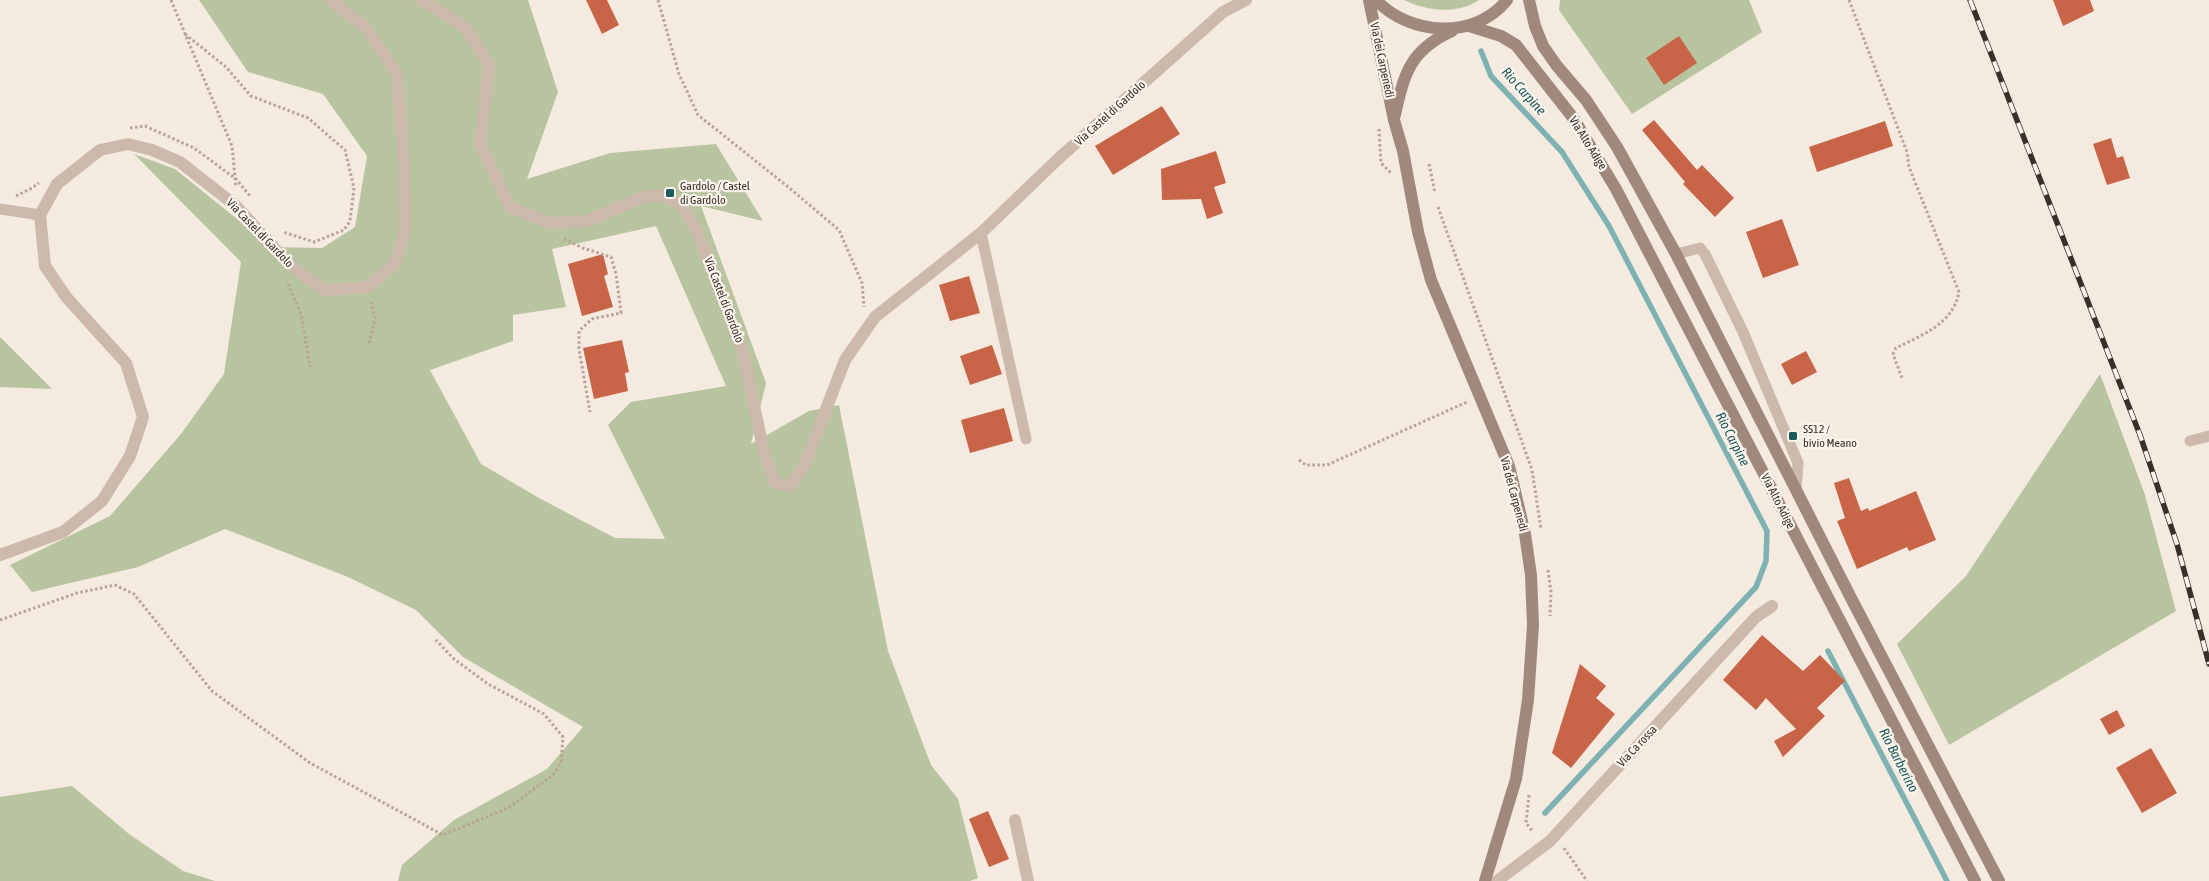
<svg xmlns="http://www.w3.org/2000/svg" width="2209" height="881" font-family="'Asap Condensed',sans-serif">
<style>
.green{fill:#b8c39f;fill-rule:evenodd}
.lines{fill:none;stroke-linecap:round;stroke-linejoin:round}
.stream{stroke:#7eb1b2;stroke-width:5.5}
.building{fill:#c86549}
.path{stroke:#b8a395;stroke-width:3;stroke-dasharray:2.5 2.5;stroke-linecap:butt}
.lane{stroke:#ccb9ab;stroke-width:11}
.street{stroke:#ccb9ab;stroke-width:12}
.secondary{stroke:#a0887c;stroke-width:12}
.rail-casing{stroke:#3a2f2a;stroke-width:5.5}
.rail{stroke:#fbf4ed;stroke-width:4;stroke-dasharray:11;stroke-linecap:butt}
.poi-dot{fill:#1e5a5d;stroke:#fbf4ed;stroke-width:2}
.labels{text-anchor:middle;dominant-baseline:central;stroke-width:4.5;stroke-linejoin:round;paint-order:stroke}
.street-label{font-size:12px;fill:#3a2f2a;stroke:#fbf4ed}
.poi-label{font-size:12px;fill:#3a2f2a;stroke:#fbf4ed;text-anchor:start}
.water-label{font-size:14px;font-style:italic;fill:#1e5a5d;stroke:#fbf4ed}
</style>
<rect width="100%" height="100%" fill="#f4eae0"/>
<path class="green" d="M199,0H528L558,92L527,179L610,153L716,144L763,221L701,206L766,383L751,444L809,411L839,405L888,651L931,765L958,799L978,878L970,881H398L402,865L454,820L547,769L583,727L463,657L416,610L348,577L225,529L138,567L32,592L10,565L110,516L181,434L224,374L241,262L134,154L175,169L272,247L322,248L355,227L367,156L323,94L248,72ZM656,226L726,386L631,402L608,425L665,539L615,538L539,498L481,464L430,370L513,341V315L566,307L552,249Z
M1404,0H1479C1456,15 1427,11 1404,0Z
M1560,0H1749L1762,32L1632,114L1559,10Z
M0,337L52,389L0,387Z
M2100,374L2145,495L2176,611L1949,745L1897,644L1966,576Z
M72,786L129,834L183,871L215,881H0V797Z"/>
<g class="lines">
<path class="stream" d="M1481,51L1491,76L1562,152L1609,226L1767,531L1766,561L1756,587L1545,813
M1828,651L1947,881"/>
</g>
<path class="building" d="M586,0H607L619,25L602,34Z
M2053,0H2090L2094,11L2063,26Z
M1679,36L1697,63L1664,85L1646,58Z
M1162,106L1180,134L1113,175L1095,146Z
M1654,120L1697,170L1702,165L1734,198L1715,217L1683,184L1685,182L1642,130Z
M1885,121L1893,146L1817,172L1809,147Z
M2111,138L2117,158L2123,156L2130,178L2107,185L2093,144Z
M1216,151L1226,183L1214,187L1223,213L1207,219L1201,199L1162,200L1161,169Z
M1782,219L1799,265L1763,278L1746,232Z
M603,254L608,274L604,276L613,307L582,316L568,264Z
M969,276L980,313L950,321L939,285Z
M622,340L629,372L625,373L628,391L594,399L583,348Z
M992,345L1002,374L970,385L960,356Z
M1806,351L1817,372L1792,385L1781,364Z
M1004,408L1013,441L970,453L961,420Z
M1849,478L1861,511L1868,508L1869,511L1916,491L1936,540L1909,551L1907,547L1857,569L1837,521L1845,518L1834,483Z
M1762,635L1803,671L1820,655L1845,681L1817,708L1825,716L1783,757L1774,741L1796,729L1766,698L1756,710L1723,680Z
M1580,664L1606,686L1596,698L1615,714L1571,768L1552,753Z
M2117,710L2125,726L2109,735L2100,719Z
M2151,748L2177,793L2142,813L2116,768Z
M988,811L1009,859L989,867L969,819Z"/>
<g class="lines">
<path class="path" d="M171,0L232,146L236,187
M658,0L679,74L698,115L787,186L839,230L862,283L864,307
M1849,0L1907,152L1909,167L1959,292C1953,324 1922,335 1896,348L1893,354L1902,378
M185,34L226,67L251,96L308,118L345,150L354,188L350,221L344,230L314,242L283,232
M130,128L145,126L194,148L236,179L250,196
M1379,129L1381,163L1391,173
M1429,164L1435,193
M16,196L32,188L39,183
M1438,207L1532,470L1541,529
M564,239L583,248L611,257L616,274L621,313L592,319L579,331V349L590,412
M288,284L301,314L310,367
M369,343L375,318L371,302
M1299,460L1306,465H1327L1467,402
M1548,570L1551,592L1550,616
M0,620L77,593L115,585L134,594L212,691L310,763L443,835L508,808L553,775L561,762L563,737L544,714L488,684L454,659L434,638
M1529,795L1526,823L1533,832
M1564,848L1587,881"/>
<path class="lane" d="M0,209L40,215
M981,233L1026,439
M1676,254L1700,248L1705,254L1743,332L1798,463L1796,489
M2190,441L2209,436"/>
<path class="street" d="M422,0L466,28L489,65L480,144L510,207L549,223L587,221L643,197L660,195L682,205L696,229L742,349L764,452L775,483L790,486L805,464L845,360L875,317L981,233L1058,159L1223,12L1246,0
M0,555L63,532L102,501L130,456L143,417L126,363L67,298L45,266L40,215L57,184L100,150L128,144L152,150L180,162L236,206L291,266L324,290L368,287L396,262L405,231L404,161L397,74L366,28L331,0
M1015,820L1028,881
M1497,881L1550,841L1756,617L1772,606"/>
<path class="secondary" d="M1369,0L1394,120L1403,151L1418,232L1431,280L1509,466L1525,534L1531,575L1533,625L1528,700L1516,779L1485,881
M1376,0C1410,36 1475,40 1507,0
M1529,0L1535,26L1543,46L1557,66L1586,100L1617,147L1676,254L1851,598L1999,881
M1469,26L1501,36L1516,45L1574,119L1616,189L1975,881
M1395,115C1404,74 1410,50 1452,31"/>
<g class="rail-casing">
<path id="rail" d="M1970,0L2140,435L2177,544L2209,664"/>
</g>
<use href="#rail" class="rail"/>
</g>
<g class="poi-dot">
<rect x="665" y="188" width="10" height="10" rx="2.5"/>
<rect x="1788" y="431" width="10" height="10" rx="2.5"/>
</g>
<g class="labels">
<g class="street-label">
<text transform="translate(1382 60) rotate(78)">Via dei Carpenedi</text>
<text transform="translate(1110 113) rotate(-42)">Via Castel di Gardolo</text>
<text transform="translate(1588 143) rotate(58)">Via Alto Adige</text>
<text transform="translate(260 233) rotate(46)">Via Castel di Gardolo</text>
<text transform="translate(724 300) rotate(69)">Via Castel di Gardolo</text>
<text transform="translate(1514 494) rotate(75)">Via dei Carpenedi</text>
<text transform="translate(1778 501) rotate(63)">Via Alto Adige</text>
<text transform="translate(1637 746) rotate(-47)">Via Ca rossa</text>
</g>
<g class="poi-label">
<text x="680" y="186">Gardolo / Castel<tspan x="680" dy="14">di Gardolo</tspan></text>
<text x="1803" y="429">SS12 /<tspan x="1803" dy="14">bivio Meano</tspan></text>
</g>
<g class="water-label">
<text transform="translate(1524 91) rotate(48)">Rio Carpine</text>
<text transform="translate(1733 439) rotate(63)">Rio Carpine</text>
<text transform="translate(1899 760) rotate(63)">Rio Barberino</text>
</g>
</g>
</svg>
